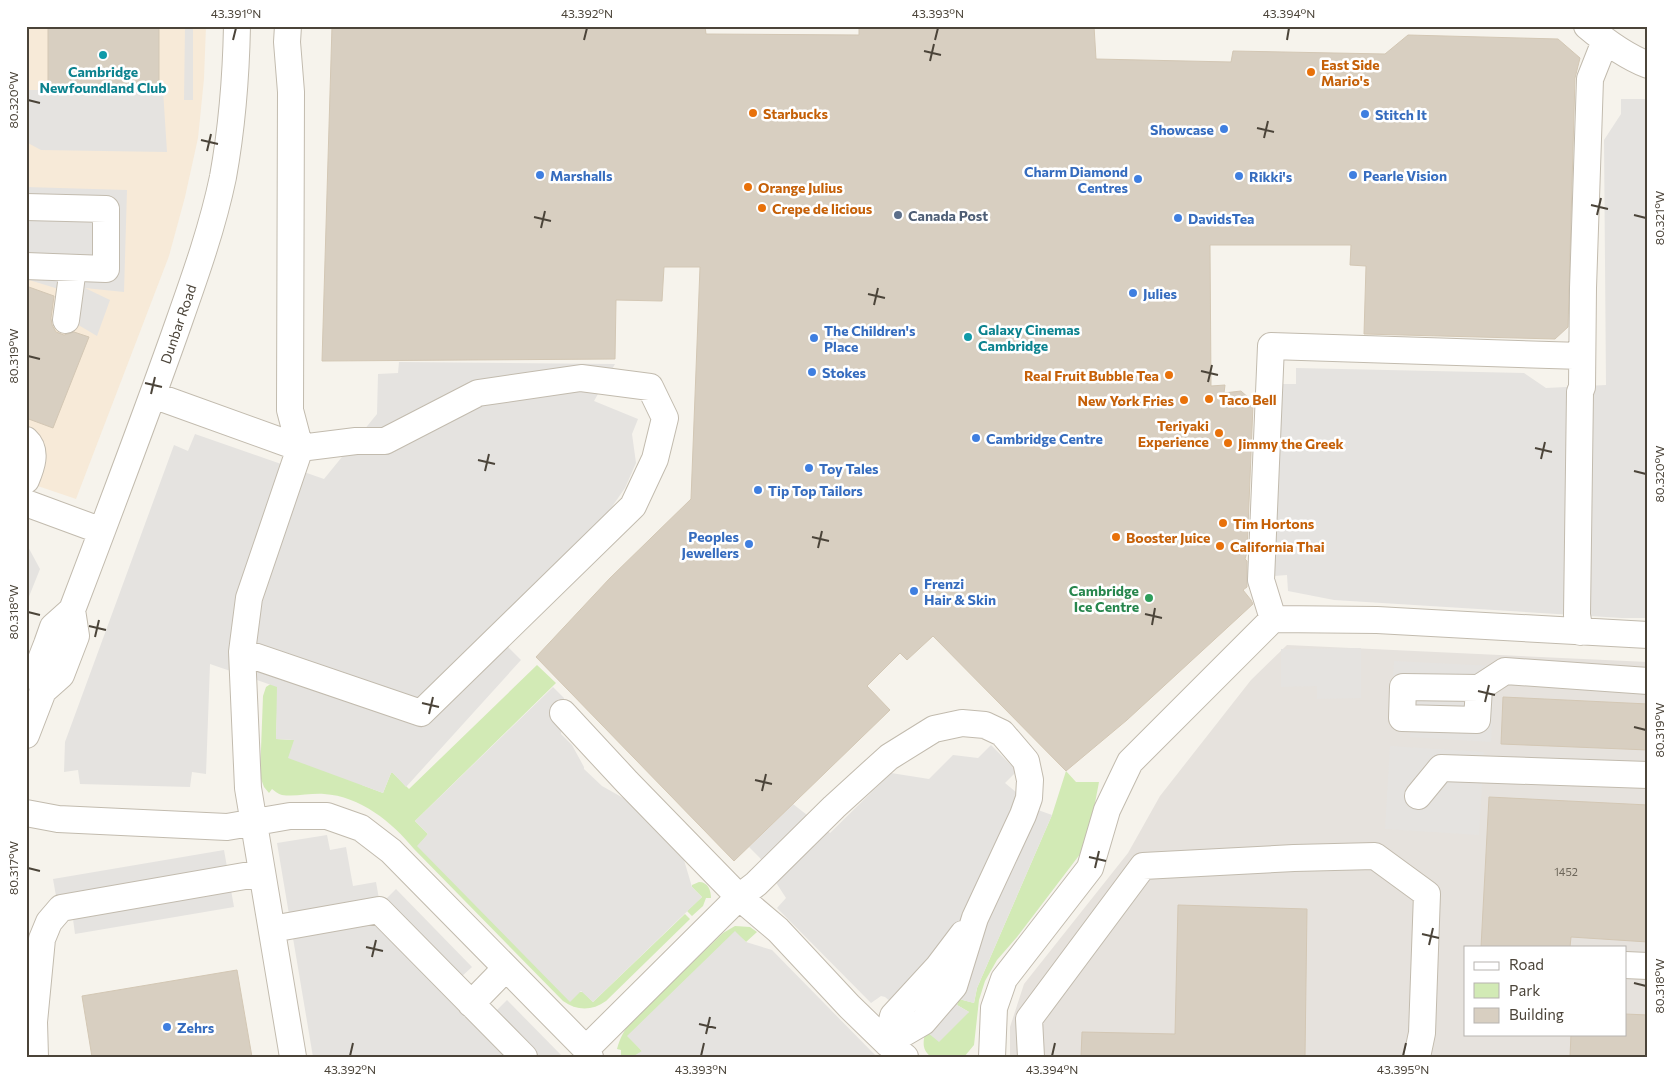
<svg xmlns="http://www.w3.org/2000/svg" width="1674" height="1083" font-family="Commissioner,sans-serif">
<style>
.commercial{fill:#f7ead8}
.industrial{fill:#e6e2dd;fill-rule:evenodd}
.green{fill:#d2eab5}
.parking{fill:#e5e3e0}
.building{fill:#d8cfc1;stroke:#d3c7b4}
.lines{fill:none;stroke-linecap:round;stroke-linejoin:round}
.minor-casing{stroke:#c2bbae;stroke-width:28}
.minor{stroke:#fff;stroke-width:26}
.ticks{fill:none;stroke:#4b4439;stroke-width:2}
.culture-dot{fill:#0f9aa8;stroke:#fff;stroke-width:2}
.food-dot{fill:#e8710a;stroke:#fff;stroke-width:2}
.shop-dot{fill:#3f7fe0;stroke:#fff;stroke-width:2}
.service-dot{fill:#5c6f8a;stroke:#fff;stroke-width:2}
.leisure-dot{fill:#2e9e5b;stroke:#fff;stroke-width:2}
.labels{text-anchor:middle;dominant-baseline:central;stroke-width:5;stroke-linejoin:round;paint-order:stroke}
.number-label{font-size:11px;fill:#6e675b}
.food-label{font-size:14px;font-weight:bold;fill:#c56008;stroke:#fff;text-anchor:start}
.culture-label{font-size:14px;font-weight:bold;fill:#0d838f;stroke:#fff}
.shop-label{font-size:14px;font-weight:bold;fill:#366cbe;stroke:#fff;text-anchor:start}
.service-label{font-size:14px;font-weight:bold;fill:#4e5e75;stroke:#fff;text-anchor:start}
.street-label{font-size:14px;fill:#4b4439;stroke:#fff}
.leisure-label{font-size:14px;font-weight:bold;fill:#27864d;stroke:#fff;text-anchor:end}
.neatline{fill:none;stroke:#4b4439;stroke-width:2}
.ticks-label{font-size:12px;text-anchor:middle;fill:#4b4439}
</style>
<rect width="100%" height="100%" fill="#f6f3ec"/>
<path class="commercial" d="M26,26H206L204,79L198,138L185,197L169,256L76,499L26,482Z"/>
<path class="industrial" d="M1287,645L1648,662V1057H1010V1027L1024,984L1128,853L1160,796L1251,680ZM1465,947H1625V1034H1465Z"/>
<path class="green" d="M537,665L556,683L415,821L428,834L418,846L579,992H583L593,1002L685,914L690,919L606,1001C592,1011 577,1011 563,1001L414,849C392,822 360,796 324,794C311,793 295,797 282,795C278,794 275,791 272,789L269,793L264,787L260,776L263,696L266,687L272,683L278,687L276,739L294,740V741L362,785L383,793L391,773H393L409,789Z
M1066,771L1076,782H1099L1087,845L1017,937L997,960L985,981L979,1000L974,1045L964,1057H931C922,1050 923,1043 925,1033L969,1012L957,1005L959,999L974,1003L977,988L1052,815Z
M699,882C708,882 711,890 711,898H706L703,906L692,916L687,911L702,897L692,887V885Z
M735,926L750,927L757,932L746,942L735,932L628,1036L642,1051L641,1053L632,1057H621V1050L617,1049C620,1038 624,1030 631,1022L723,933Z"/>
<path class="parking" d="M185,26H193V100H184Z
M26,90H163L167,152L41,150L26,142Z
M1621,99H1648V618H1622L1334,600L1288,591L1287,575L1274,576L1279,384H1296V368L1524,373L1546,388L1606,385L1604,140L1621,114Z
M26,187L127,190L124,292L85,288L110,300L97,336L70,320L78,295L26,279Z
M399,362L615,364L594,401L638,419L632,434L636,463L625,488L609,511L491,630L521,660L406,787L393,773H391L383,793L288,758L294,740L276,739L277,687L210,664L206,774L192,772L190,787L80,784L78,770L64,772L65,742L174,445L188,451L195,434L324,479L377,414L378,374L398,373Z
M26,543L40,569L26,604Z
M1361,648V698L1317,699V686L1281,687V649Z
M1394,661L1495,666L1491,742L1410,737L1411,716L1391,715Z
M553,687L564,698L561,734L572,745L584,767V769L602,786L625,799L684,860L692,887L702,897L593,1002L581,991L570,1002L417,846L428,834L415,821Z
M991,745L1017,771L1005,783L1038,810L1052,815L977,988L974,1003L959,999L957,1005L969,1012L939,1042L885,997L881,996L871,1003L777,908L786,898L760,858L749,847L793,804L830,833L891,773L929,779L953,755L978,758Z
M1390,746L1484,752L1479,835L1385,829Z
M327,835L330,850L346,847L353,886L376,882L379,899L385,900L396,889L472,967L461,977L495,1012L507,1000L563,1057H313L277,843Z
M224,850L234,907L75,934L73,919L56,896L53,879Z
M735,931L746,942L772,950L877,1057H632L642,1051L627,1036Z"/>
<path class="building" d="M48,26H159V85H48Z
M332,26H705L706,34L859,35V26H1094L1096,59L1231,62L1233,51L1385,54L1408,35L1558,39L1580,58L1575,78L1568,327L1555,339L1364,334L1366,266L1350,265L1351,245H1210L1211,386L1225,385L1224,393L1241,391L1251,400L1253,405L1247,552L1245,559L1247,561V587L1243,590L1251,600L1253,604L1127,720L1066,771L933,636L907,660L900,653L867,686L890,710L734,861L536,657L610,578L691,499L700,267H664L662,301L616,300L615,359L322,361Z
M26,286L54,296L51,318L52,325L56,332L64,335L74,332L89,337L53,428L26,418Z
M1503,697L1648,704V750L1501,744Z
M1489,797L1648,805V942L1571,937L1570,947H1481Z
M1178,905L1307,909L1305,1057H1081L1082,1032L1175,1034Z
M237,970L252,1057H92L82,996Z
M1625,1014L1648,1015V1057H1570L1571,1034H1625Z"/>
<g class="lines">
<g class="minor-casing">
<path id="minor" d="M288,26L287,42L291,92L290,410L300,448L249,598L242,652L248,788L293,1057
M1587,26C1606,42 1625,56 1648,65
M26,207L106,209V269L26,266
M66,320L73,268
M153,395L300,448L356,441H385L478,393L581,378L650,387L665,418L655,459L633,506L421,713L242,652
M26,440C38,451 31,468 26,480
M26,503L102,531
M1273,619L1261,580L1271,346L1582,356
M1580,632L1577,615L1580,392L1582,387L1583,288L1590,79L1605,41
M1479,688L1477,720L1402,718L1403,687L1479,688L1505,671L1648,681
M43,691L38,667L47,644L53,627L72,610
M563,713L627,782L739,897L778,930L849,1006L887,1043L905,1057
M26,735L43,691L61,675L76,636L72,610C107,518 142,426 175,333C193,282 212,230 223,177C232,127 236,77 237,26
M1418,796L1441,768L1648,775
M26,813L58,819L227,827L290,816H327L361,828L391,851L586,1049L590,1057
M272,929L379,910L524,1057
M1625,965L1648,966
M471,1004L506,968
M887,1043L893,1016L938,967L963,934
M586,1049L739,897L756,884L834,807L889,757L934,729L962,723L985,725L1002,733L1026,761L1030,780L1029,798L1023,815L975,918L954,986L923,1022L887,1043
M35,1057L34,1022L42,939L49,922L61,908L262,873
M992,1057L994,1008L1004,979L1090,868L1107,810L1130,762L1273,619L1377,620L1648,635
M1031,1057L1029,1019L1143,866L1294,858L1375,856L1427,894L1422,1033L1417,1057"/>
</g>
<use href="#minor" class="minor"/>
</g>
<path class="ticks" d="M233,40L236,28M584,40L587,28M935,40L938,28M1287,40L1289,28M924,51L941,55M930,61L934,44M28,100L40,103M1257,128L1274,132M1264,138L1268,121M201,140L218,144M207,151L211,134M1591,205L1608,209M1597,215L1601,198M1634,215L1646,218M534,217L551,221M541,228L545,211M868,294L885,298M874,305L878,288M28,356L40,359M1201,371L1218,375M1208,382L1212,365M145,383L162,387M151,394L155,377M1535,448L1552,452M1541,459L1545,442M478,460L495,464M485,471L489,454M1634,471L1646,474M812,537L829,541M818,548L822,531M28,612L40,615M1145,614L1162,618M1152,625L1155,608M89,626L106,630M95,637L99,620M1478,691L1495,695M1485,702L1489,685M422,703L439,707M429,714L433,697M1634,727L1646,730M755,780L772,784M762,791L766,774M1089,857L1106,861M28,868L40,871M1095,868L1099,851M1422,934L1439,938M1429,945L1433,928M366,947L383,951M372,957L376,940M1634,983L1646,986M699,1024L716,1028M706,1034L710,1017M350,1056L353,1043M701,1056L704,1043M1052,1056L1055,1043M1403,1056L1406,1043"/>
<g class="culture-dot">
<circle cx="103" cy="55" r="5"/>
<circle cx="968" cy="337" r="5"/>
</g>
<g class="food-dot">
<circle cx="1311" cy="72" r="5"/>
<circle cx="753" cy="113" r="5"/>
<circle cx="748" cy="187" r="5"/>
<circle cx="762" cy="208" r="5"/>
<circle cx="1169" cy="375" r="5"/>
<circle cx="1209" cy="399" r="5"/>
<circle cx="1184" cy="400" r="5"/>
<circle cx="1219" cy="433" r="5"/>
<circle cx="1228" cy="443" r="5"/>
<circle cx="1223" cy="523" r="5"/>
<circle cx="1116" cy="537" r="5"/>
<circle cx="1220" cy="546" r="5"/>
</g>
<g class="shop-dot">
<circle cx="1365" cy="114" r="5"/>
<circle cx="1224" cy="129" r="5"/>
<circle cx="540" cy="175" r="5"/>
<circle cx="1353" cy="175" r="5"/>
<circle cx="1239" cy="176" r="5"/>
<circle cx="1138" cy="179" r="5"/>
<circle cx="1178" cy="218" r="5"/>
<circle cx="1133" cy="293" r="5"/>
<circle cx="814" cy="338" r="5"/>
<circle cx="812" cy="372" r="5"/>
<circle cx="976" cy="438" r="5"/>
<circle cx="809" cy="468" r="5"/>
<circle cx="758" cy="490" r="5"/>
<circle cx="749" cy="544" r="5"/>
<circle cx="914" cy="591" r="5"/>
<circle cx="167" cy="1027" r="5"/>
</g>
<circle class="service-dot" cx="898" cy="215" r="5"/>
<circle class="leisure-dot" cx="1149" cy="598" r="5"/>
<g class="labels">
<g class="number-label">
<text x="1566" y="871">1452</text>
</g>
<g class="food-label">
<text x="1321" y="64">East Side<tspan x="1321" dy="16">Mario's</tspan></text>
<text x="763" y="113">Starbucks</text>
<text x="758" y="187">Orange Julius</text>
<text x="772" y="208">Crepe de licious</text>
<text x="1159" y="375" text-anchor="end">Real Fruit Bubble Tea</text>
<text x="1219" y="399">Taco Bell</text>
<text x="1174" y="400" text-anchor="end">New York Fries</text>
<text x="1209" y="425" text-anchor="end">Teriyaki<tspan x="1209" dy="16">Experience</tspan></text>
<text x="1238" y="443">Jimmy the Greek</text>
<text x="1233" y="523">Tim Hortons</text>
<text x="1126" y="537">Booster Juice</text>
<text x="1230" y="546">California Thai</text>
</g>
<g class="culture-label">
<text x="103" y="71">Cambridge<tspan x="103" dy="16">Newfoundland Club</tspan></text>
<text x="978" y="329" text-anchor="start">Galaxy Cinemas<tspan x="978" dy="16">Cambridge</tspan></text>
</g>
<g class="shop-label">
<text x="1375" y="114">Stitch It</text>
<text x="1214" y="129" text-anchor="end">Showcase</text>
<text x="1128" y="171" text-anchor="end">Charm Diamond<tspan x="1128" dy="16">Centres</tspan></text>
<text x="550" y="175">Marshalls</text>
<text x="1363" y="175">Pearle Vision</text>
<text x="1249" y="176">Rikki's</text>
<text x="1188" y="218">DavidsTea</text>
<text x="1143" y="293">Julies</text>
<text x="824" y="330">The Children's<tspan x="824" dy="16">Place</tspan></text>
<text x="822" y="372">Stokes</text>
<text x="986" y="438">Cambridge Centre</text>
<text x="819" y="468">Toy Tales</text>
<text x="768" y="490">Tip Top Tailors</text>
<text x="739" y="536" text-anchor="end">Peoples<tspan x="739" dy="16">Jewellers</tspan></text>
<text x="924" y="583">Frenzi<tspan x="924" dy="16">Hair &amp; Skin</tspan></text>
<text x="177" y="1027">Zehrs</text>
</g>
<g class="service-label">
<text x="908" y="215">Canada Post</text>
</g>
<g class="street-label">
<text transform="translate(178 324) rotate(-71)">Dunbar Road</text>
</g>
<g class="leisure-label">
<text x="1139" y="590">Cambridge<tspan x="1139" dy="16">Ice Centre</tspan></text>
</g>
</g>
<rect width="1674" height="1083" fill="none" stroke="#ffffff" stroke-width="55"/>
<rect x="1464" y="946" width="162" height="90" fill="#ffffff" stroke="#b7b4b0"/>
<rect x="1474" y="962" width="25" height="8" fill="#ffffff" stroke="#b7b4b0"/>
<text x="1509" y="970" font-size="15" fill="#4b4439">Road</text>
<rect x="1474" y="983" width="25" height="15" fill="#d2eab5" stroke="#b7b4b0"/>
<text x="1509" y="996" font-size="15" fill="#4b4439">Park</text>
<rect x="1474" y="1008" width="25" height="15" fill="#d8cfc1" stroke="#b7b4b0"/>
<text x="1509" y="1020" font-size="15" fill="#4b4439">Building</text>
<rect x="28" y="28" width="1618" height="1028" class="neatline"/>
<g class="ticks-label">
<text x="236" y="18">43.391°N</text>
<text x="587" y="18">43.392°N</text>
<text x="938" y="18">43.393°N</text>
<text x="1289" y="18">43.394°N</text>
<text transform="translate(14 100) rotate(-90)" y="4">80.320°W</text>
<text transform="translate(1660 218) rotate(-90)" y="4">80.321°W</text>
<text transform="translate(14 356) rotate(-90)" y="4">80.319°W</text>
<text transform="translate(1660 474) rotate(-90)" y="4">80.320°W</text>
<text transform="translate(14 612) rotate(-90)" y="4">80.318°W</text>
<text transform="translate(1660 730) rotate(-90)" y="4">80.319°W</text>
<text transform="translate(14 868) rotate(-90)" y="4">80.317°W</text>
<text transform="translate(1660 986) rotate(-90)" y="4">80.318°W</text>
<text x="350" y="1074">43.392°N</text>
<text x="701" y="1074">43.393°N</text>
<text x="1052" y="1074">43.394°N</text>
<text x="1403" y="1074">43.395°N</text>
</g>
</svg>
